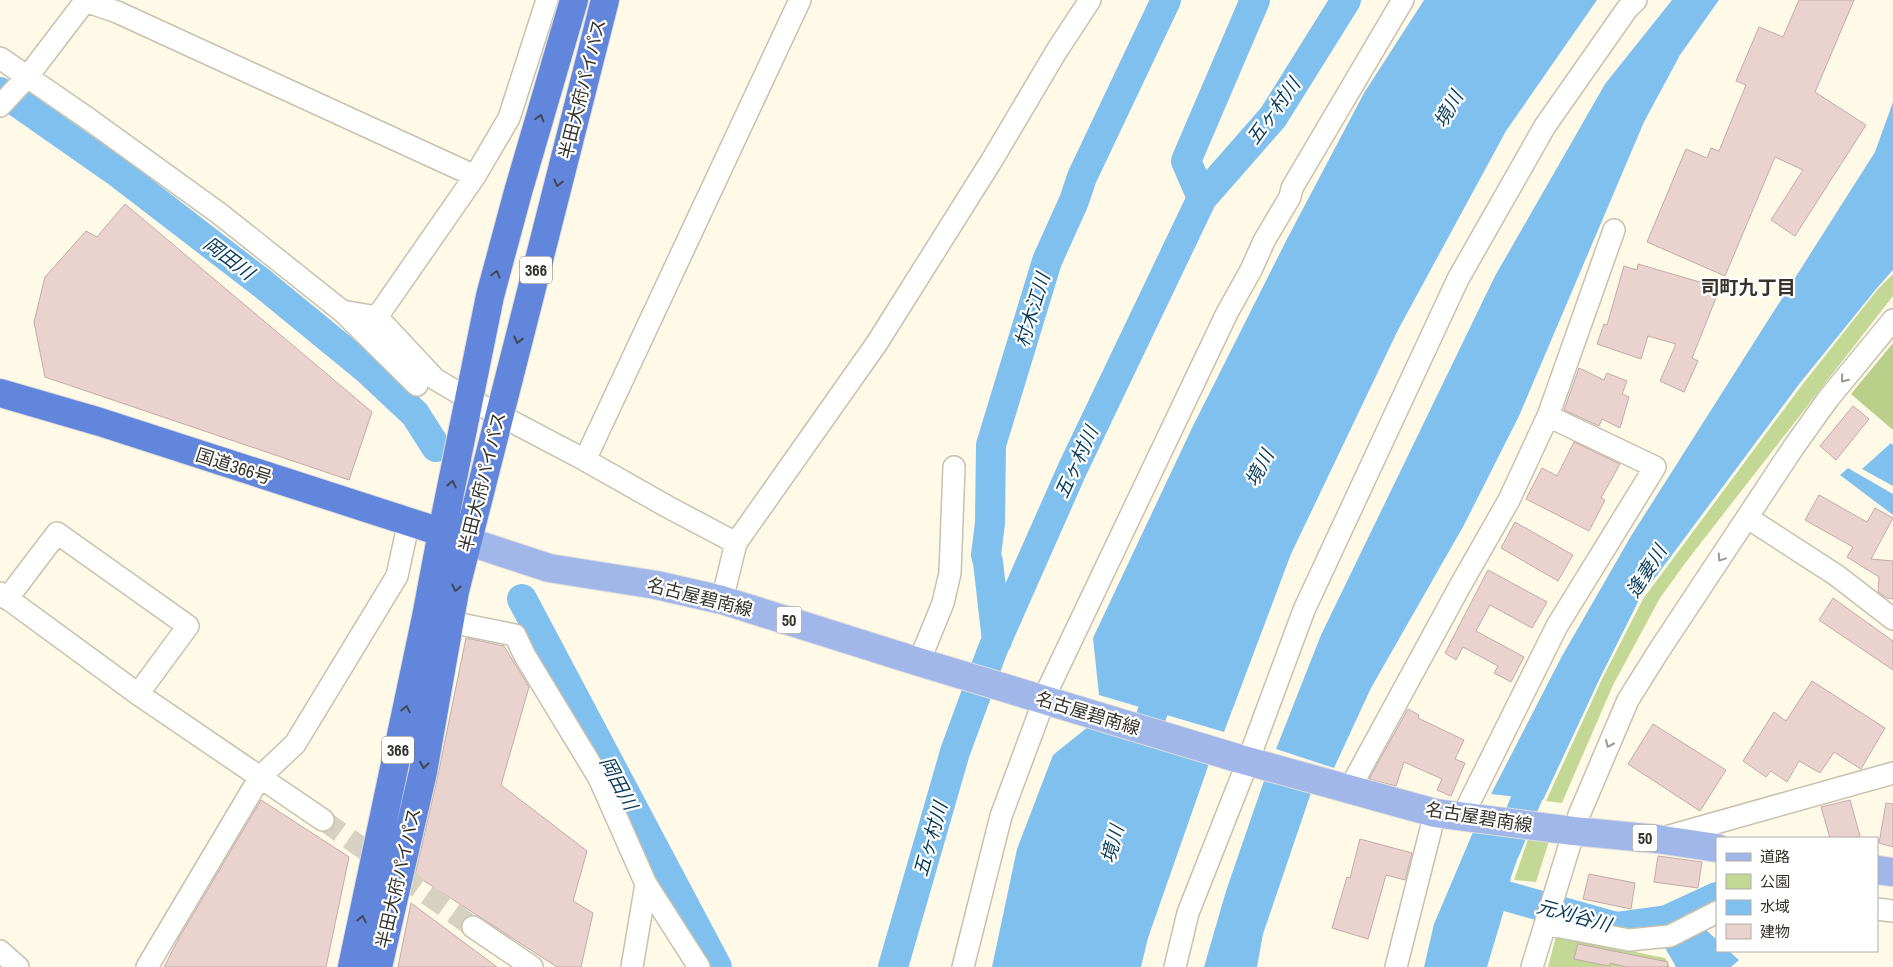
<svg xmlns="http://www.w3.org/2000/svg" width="1893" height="967" font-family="'Archivo Narrow','Noto Sans JP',sans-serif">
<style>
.green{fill:#c3d895}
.forest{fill:#bacf8a}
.water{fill:#80c0ef}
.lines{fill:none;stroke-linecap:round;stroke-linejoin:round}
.river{stroke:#80c0ef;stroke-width:30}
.building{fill:#ead2ce;stroke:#c2aaa8}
.minor-tunnel{stroke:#d7d1c2;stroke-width:21;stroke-dasharray:21 11;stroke-linecap:butt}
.minor-casing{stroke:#c8c1ae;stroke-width:24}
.major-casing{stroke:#dfdedd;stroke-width:30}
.highway-casing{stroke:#dfdedd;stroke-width:30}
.minor{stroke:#fff;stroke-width:21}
.major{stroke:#a1b6e9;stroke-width:28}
.highway{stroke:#6286db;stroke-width:28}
.oneway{stroke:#414857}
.oneway2{stroke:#9a9995}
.labels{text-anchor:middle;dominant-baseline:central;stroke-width:4.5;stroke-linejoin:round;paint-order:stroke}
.shield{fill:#fff;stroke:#72706b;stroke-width:1}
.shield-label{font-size:16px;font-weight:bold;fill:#36332b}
.street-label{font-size:18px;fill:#36332b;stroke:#fff}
.water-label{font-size:19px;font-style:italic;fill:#073b5a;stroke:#fff}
.neighbourhood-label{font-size:19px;font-weight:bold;fill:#36332b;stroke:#fff}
</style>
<rect width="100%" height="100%" fill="#fff9e8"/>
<path class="green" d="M1893,274V296L1686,562L1660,598L1613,685L1562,803L1546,801L1602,679L1643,599L1802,385L1878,289Z
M1532,828L1552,832L1536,882L1514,880Z
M1556,936L1665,958L1670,967H1548Z"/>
<path class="forest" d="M1893,343V430L1851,394Z"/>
<path class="water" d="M1424,0H1597L1506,131L1398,330L1291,554L1224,732L1099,695L1093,638L1192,428L1287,239L1364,93Z
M1672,0H1719L1680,55L1644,122L1519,416L1464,525L1371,688L1334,768L1276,749L1321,635L1495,276L1605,84Z
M1893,102V270L1877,288L1800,383L1640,598L1600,678L1543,800L1491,794L1562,656L1631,536L1875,152Z
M1891,443L1893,445V486L1862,469Z
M1848,468L1893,494V515L1840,475Z
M1094,722L1211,758L1148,938L1141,967H992L1017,849L1053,755Z
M1266,775L1312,790L1263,934L1257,967H1204L1226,891Z
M1476,825L1527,832L1511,877L1505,907L1487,967H1424L1434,924Z
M1705,929L1717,940V951H1729L1739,960L1731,967H1676L1664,946Z"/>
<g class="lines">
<path class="river" d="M0,92L20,104L120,174L263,284L368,370L415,414L436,447
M1202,198L1186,161L1255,0
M522,599L717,967
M997,641L988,562L986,555L990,523L991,445L1047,261L1074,201L1082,177L1166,0
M1137,757L1166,673
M1506,848L1542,761
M1488,891L1616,927L1667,920L1717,897
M893,967L955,752L992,651L1072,470L1202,198L1273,117L1346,0"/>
</g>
<path class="building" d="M1799,0H1854L1815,92L1866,125L1795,236L1771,220L1803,170L1775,157L1725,276L1647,242L1686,149L1707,158L1711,148L1719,151L1746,85L1736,81L1759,27L1783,37Z
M125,204L372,412L349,480L45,377L34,322L45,277L86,231L97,237Z
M1638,264L1720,288L1692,358L1698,361L1684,392L1660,381L1676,344L1648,336L1641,359L1597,344L1604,324L1607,325L1624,266L1637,270Z
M1579,368L1604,380L1607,373L1627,381L1622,394L1629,397L1620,428L1602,419L1599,426L1564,410Z
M1853,406L1869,419L1836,460L1820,446Z
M1574,442L1620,464L1601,498L1605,500L1589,531L1526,499L1542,468L1557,476Z
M1819,495L1867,522L1875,508L1893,518L1871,559L1893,561V599L1887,598L1878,592L1879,577L1847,557L1853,547L1805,520Z
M1515,522L1573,555L1558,581L1501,548Z
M1488,570L1547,602L1532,628L1490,605L1476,631L1524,657L1511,682L1494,673L1498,666L1463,647L1456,660L1445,653Z
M1833,598L1893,641V670L1819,620Z
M466,638L504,646L529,687L501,785L587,851L573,901L593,913L581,967H557L415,875L438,775Z
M1812,681L1885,728L1861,769L1834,752L1820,773L1799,761L1787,782L1771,771L1766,777L1743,761L1774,712L1786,721Z
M1408,709L1419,715L1418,718L1464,740L1455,759L1465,763L1451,796L1437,790L1442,779L1404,762L1396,786L1369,779Z
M1653,724L1726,770L1700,811L1628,764Z
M261,800L349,857L326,967H164L179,938Z
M1850,800L1860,836L1853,838H1830L1821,807Z
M1886,803L1893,804V847L1879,843Z
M1360,839L1412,853L1405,880L1386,875L1368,939L1332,928L1347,877L1350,878Z
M1658,856L1702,862L1698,888L1654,882Z
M1589,874L1635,883L1631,909L1583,899Z
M411,903L497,967H398Z
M1578,944L1668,962L1667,967H1626L1610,963L1609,966L1574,959Z"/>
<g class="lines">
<path class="minor-tunnel" d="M323,820L473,927"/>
<g class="minor-casing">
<path id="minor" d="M85,1L117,12L475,176L509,118L547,0
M0,58L90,120L220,214L342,311L377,317L435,379L469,399L585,460L668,507L736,543
M0,106L28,76L86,0
M342,311L417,385
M377,317L475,176
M585,460L800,0
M1748,518L1836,575L1893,619
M0,593L138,694L323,820
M7,599L57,533L188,626L138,694
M722,600L736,543L877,343L992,160L1056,52L1090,0
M435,619L515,635L525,656L599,778L646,884L699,967
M919,662L943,603L950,573L954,467
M1349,790L1460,586L1509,500L1548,416L1614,230
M1462,817L1557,626L1655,467L1548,416
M1662,838L1893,773
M1877,909L1893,911
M1545,924L1629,940L1670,936L1717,912
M473,927L532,967
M0,951L18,967
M147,967L260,777L295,744L397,576L409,521
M632,967L646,884
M963,967L1001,816L1049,687L1227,313L1251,270L1264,241L1290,197L1292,188L1403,0
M1175,967L1188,913L1248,761L1304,610L1458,279L1545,126L1627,9L1636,0
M1396,967L1435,813
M1532,967L1579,815L1628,700L1658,652L1793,448L1828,399L1893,320"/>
</g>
<g class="major-casing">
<path id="major" d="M467,541L549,568L656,585L722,600L919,662L1240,759L1435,813L1573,831L1657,839L1717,848
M1877,870L1893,872"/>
</g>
<g class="highway-casing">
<path id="highway" d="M0,393L100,422L459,538
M352,967L426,617L442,532L490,296L518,192L574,0
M378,967L423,772L455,591L605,0"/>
</g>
<use href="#minor" class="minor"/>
<use href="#major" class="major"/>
<use href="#highway" class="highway"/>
</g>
<defs><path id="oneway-chevron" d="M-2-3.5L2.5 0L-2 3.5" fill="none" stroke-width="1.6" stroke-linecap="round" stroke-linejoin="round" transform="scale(1.25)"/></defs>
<g class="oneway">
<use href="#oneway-chevron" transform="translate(540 118) rotate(-74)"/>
<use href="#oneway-chevron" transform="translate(558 183) rotate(104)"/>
<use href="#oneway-chevron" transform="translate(496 274) rotate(-75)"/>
<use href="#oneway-chevron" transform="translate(518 340) rotate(104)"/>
<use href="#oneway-chevron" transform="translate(452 484) rotate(-78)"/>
<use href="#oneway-chevron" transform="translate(456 588) rotate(103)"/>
<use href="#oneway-chevron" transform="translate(406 709) rotate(-78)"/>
<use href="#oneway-chevron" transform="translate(424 765) rotate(100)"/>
<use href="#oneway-chevron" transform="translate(362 919) rotate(-78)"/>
</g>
<g class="oneway2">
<use href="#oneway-chevron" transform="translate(1844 379) rotate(129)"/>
<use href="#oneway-chevron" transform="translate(1721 558) rotate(124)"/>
<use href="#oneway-chevron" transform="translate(1609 744) rotate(114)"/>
</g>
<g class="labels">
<g class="shield">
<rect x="520" y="256.5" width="32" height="27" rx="4"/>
<rect x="776.5" y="606.5" width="25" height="27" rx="4"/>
<rect x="382" y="736.5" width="32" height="27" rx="4"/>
<rect x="1632.5" y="824.5" width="25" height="27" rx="4"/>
</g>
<g class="shield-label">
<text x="536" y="270">366</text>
<text x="789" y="620">50</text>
<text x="398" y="750">366</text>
<text x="1645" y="838">50</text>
</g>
<g class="street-label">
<text transform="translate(582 89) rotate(-76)">半田大府パイパス</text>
<text transform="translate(234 466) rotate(18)">国道366号</text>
<text transform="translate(482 482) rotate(-76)">半田大府パイパス</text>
<text transform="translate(700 597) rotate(14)">名古屋碧南線</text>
<text transform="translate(1088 713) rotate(17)">名古屋碧南線</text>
<text transform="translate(1479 817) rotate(9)">名古屋碧南線</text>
<text transform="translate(398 878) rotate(-77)">半田大府パイパス</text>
</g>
<g class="water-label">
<text transform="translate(1448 109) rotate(-60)">境川</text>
<text transform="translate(1273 111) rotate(-54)">五ヶ村川</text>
<text transform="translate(229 258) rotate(37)">岡田川</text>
<text transform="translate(1032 310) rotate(-73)">村木江川</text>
<text transform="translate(1076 462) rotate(-65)">五ヶ村川</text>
<text transform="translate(1259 468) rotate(-62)">境川</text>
<text transform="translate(1646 571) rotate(-58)">逢妻川</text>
<text transform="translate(619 783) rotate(62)">岡田川</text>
<text transform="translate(930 839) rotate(-74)">五ヶ村川</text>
<text transform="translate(1112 844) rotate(-75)">境川</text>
<text transform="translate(1574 915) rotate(15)">元刈谷川</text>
</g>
<g class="neighbourhood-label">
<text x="1748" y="287">司町九丁目</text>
</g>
</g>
<rect x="1716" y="837" width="162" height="115" fill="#ffffff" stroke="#afadaa"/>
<rect x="1726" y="853" width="25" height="8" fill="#a1b6e9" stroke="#afadaa"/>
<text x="1760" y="862" font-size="15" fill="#36332b">道路</text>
<rect x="1726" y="874" width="25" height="15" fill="#c3d895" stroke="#afadaa"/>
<text x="1760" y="887" font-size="15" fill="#36332b">公園</text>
<rect x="1726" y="900" width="25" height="15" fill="#80c0ef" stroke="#afadaa"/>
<text x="1760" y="912" font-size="15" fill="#36332b">水域</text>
<rect x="1726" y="924" width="25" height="15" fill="#ead2ce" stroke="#afadaa"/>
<text x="1760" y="937" font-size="15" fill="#36332b">建物</text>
</svg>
